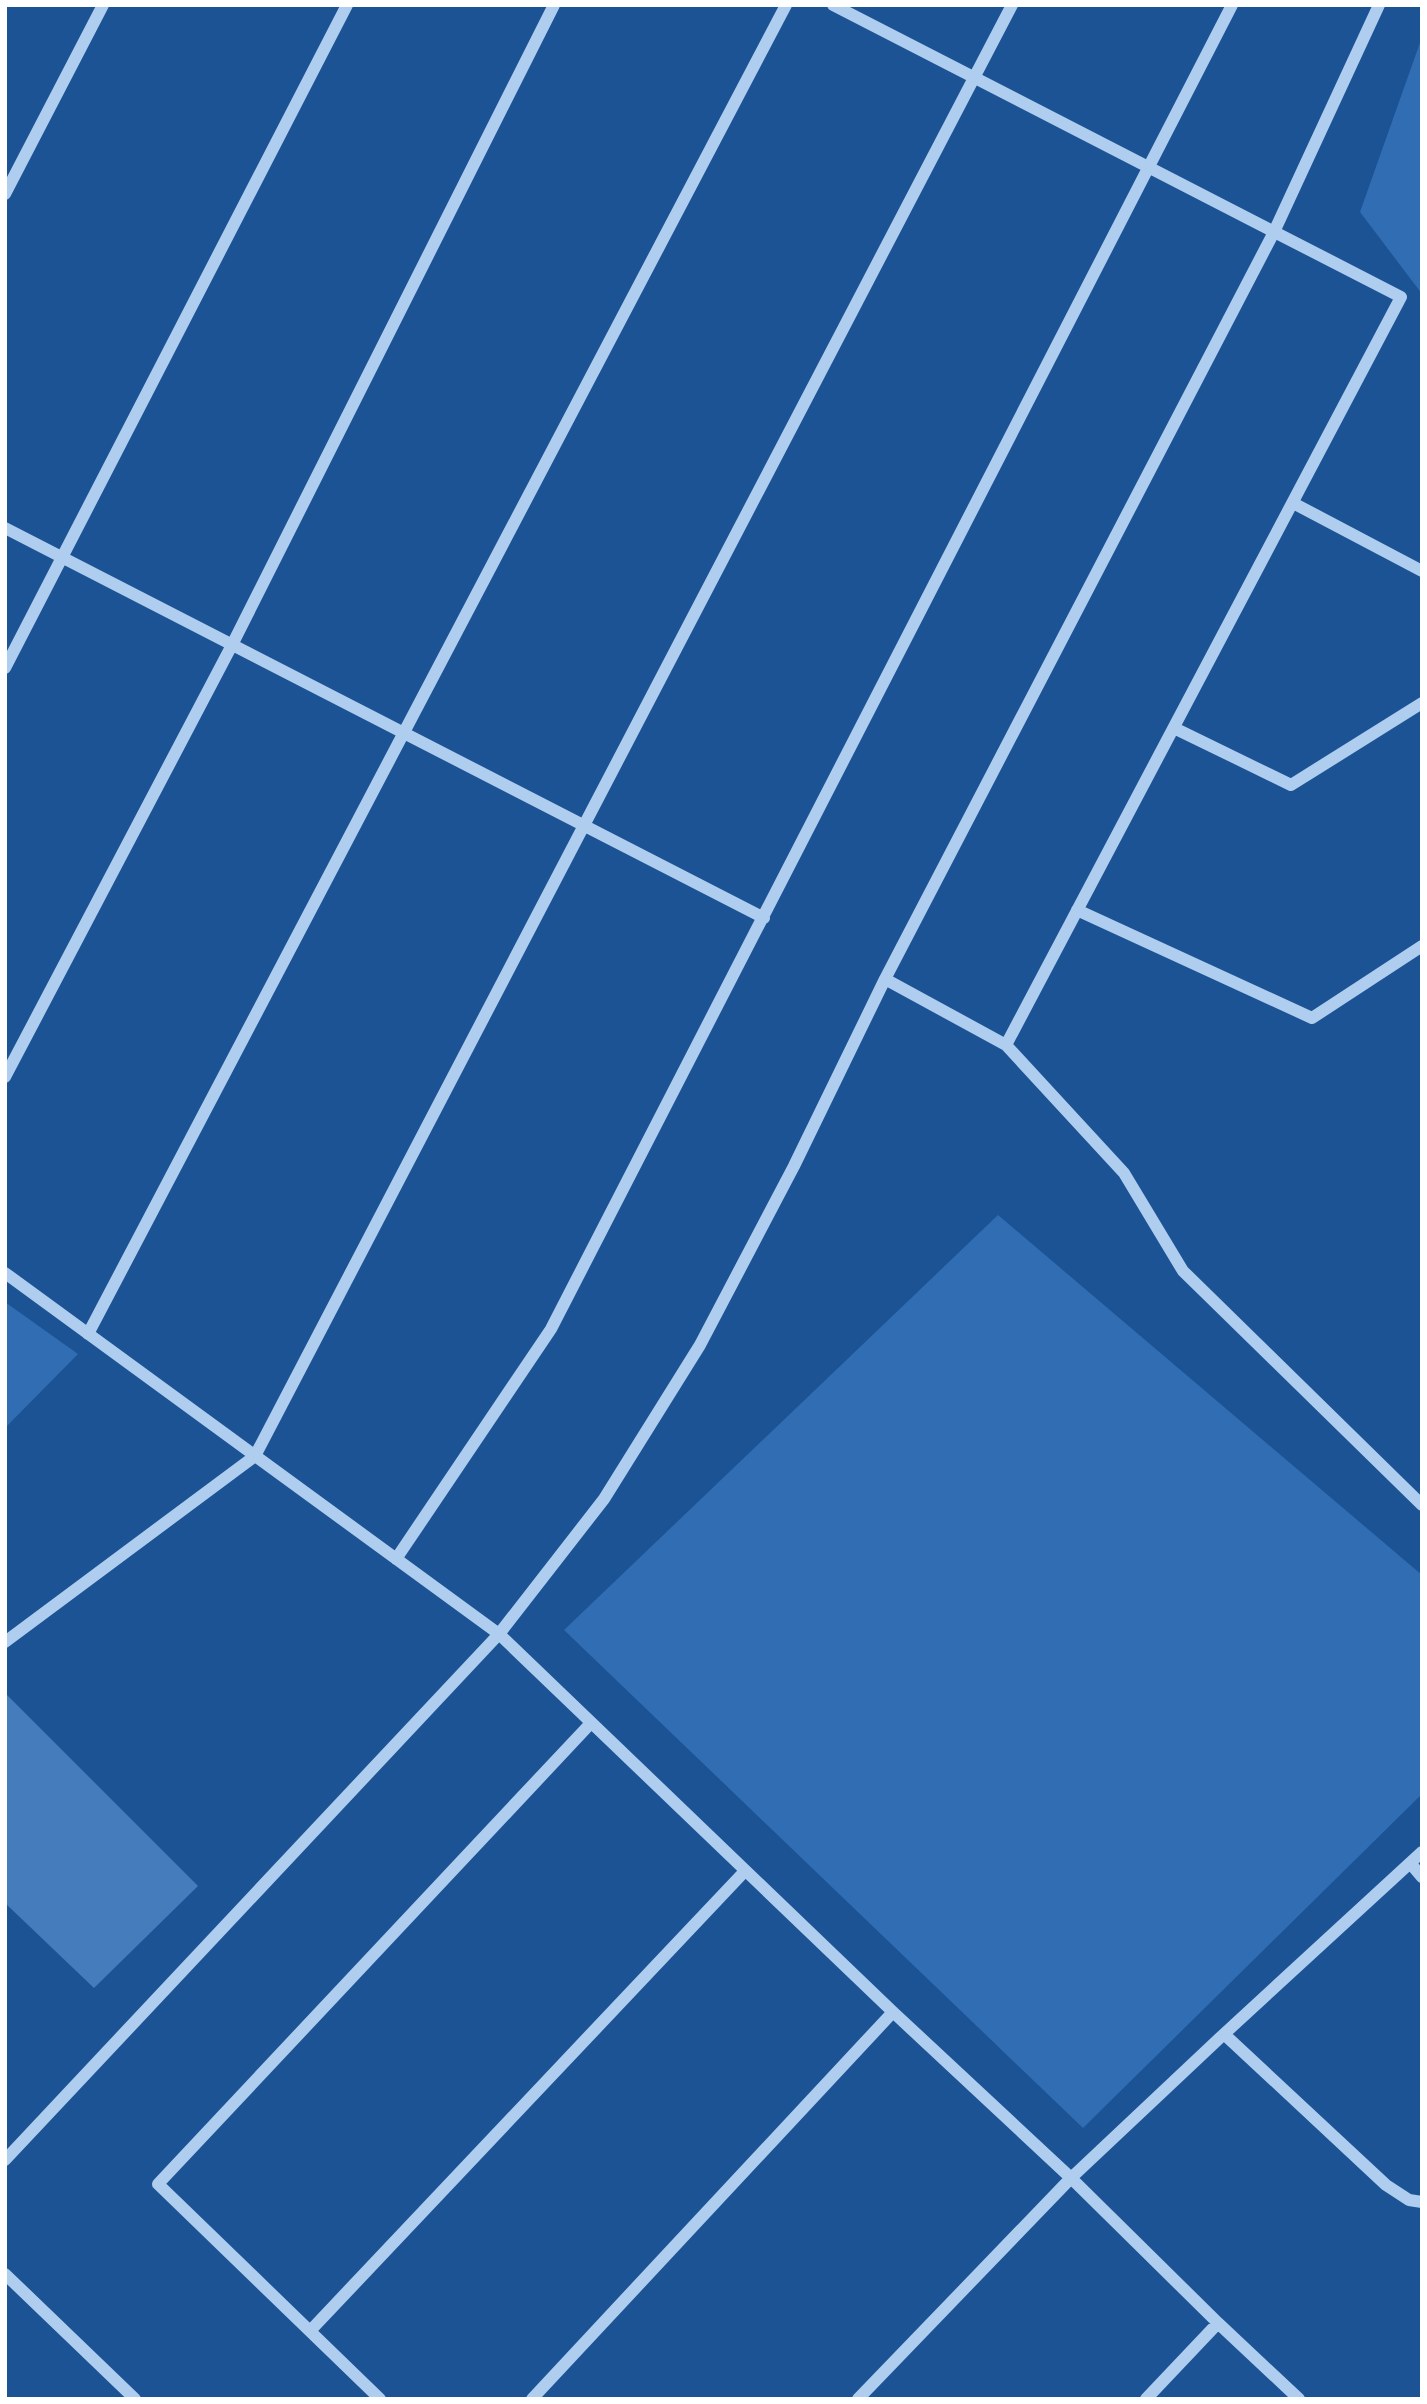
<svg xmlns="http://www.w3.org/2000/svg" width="1427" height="2404" font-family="Lato,sans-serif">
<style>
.green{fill:#306db3}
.building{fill:#447cbc}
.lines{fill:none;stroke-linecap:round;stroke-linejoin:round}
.minor{stroke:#afcdef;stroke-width:12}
</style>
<rect width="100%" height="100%" fill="#1c5395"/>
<path class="green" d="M1422,37V294L1360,212Z
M998,1215L1422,1575V1794L1083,2128L564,1630Z
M5,1302L78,1354L5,1428Z"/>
<path class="building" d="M5,1693L198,1886L94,1988L5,1903Z"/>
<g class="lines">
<path class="minor" d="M833,5L1401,297L1006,1045
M5,194L103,5
M1293,503L1422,571
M5,528L764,918
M5,668L347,5
M1174,728L1291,785L1422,703
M1077,910L1312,1018L1422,946
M885,979L1006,1045L1124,1173L1183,1271L1422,1505
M5,1077L232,645L554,5
M5,1273L499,1634L893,2012L1071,2178L1218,2323L1299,2399
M88,1334L786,5
M396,1559L551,1329L1232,5
M5,1642L255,1456L1012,5
M1411,1864L1422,1877
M1224,2034L1386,2185L1409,2200L1422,2202
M5,2160L499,1634L604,1499L700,1345L794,1166L885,979L1274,232L1379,5
M5,2274L135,2399
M310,2331L745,1871
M380,2399L158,2184L591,1723
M532,2399L893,2012
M858,2399L1071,2178L1224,2034L1422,1852
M1146,2399L1218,2323"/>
</g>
<rect width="1427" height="2404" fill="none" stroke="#ffffff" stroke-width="14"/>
</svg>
